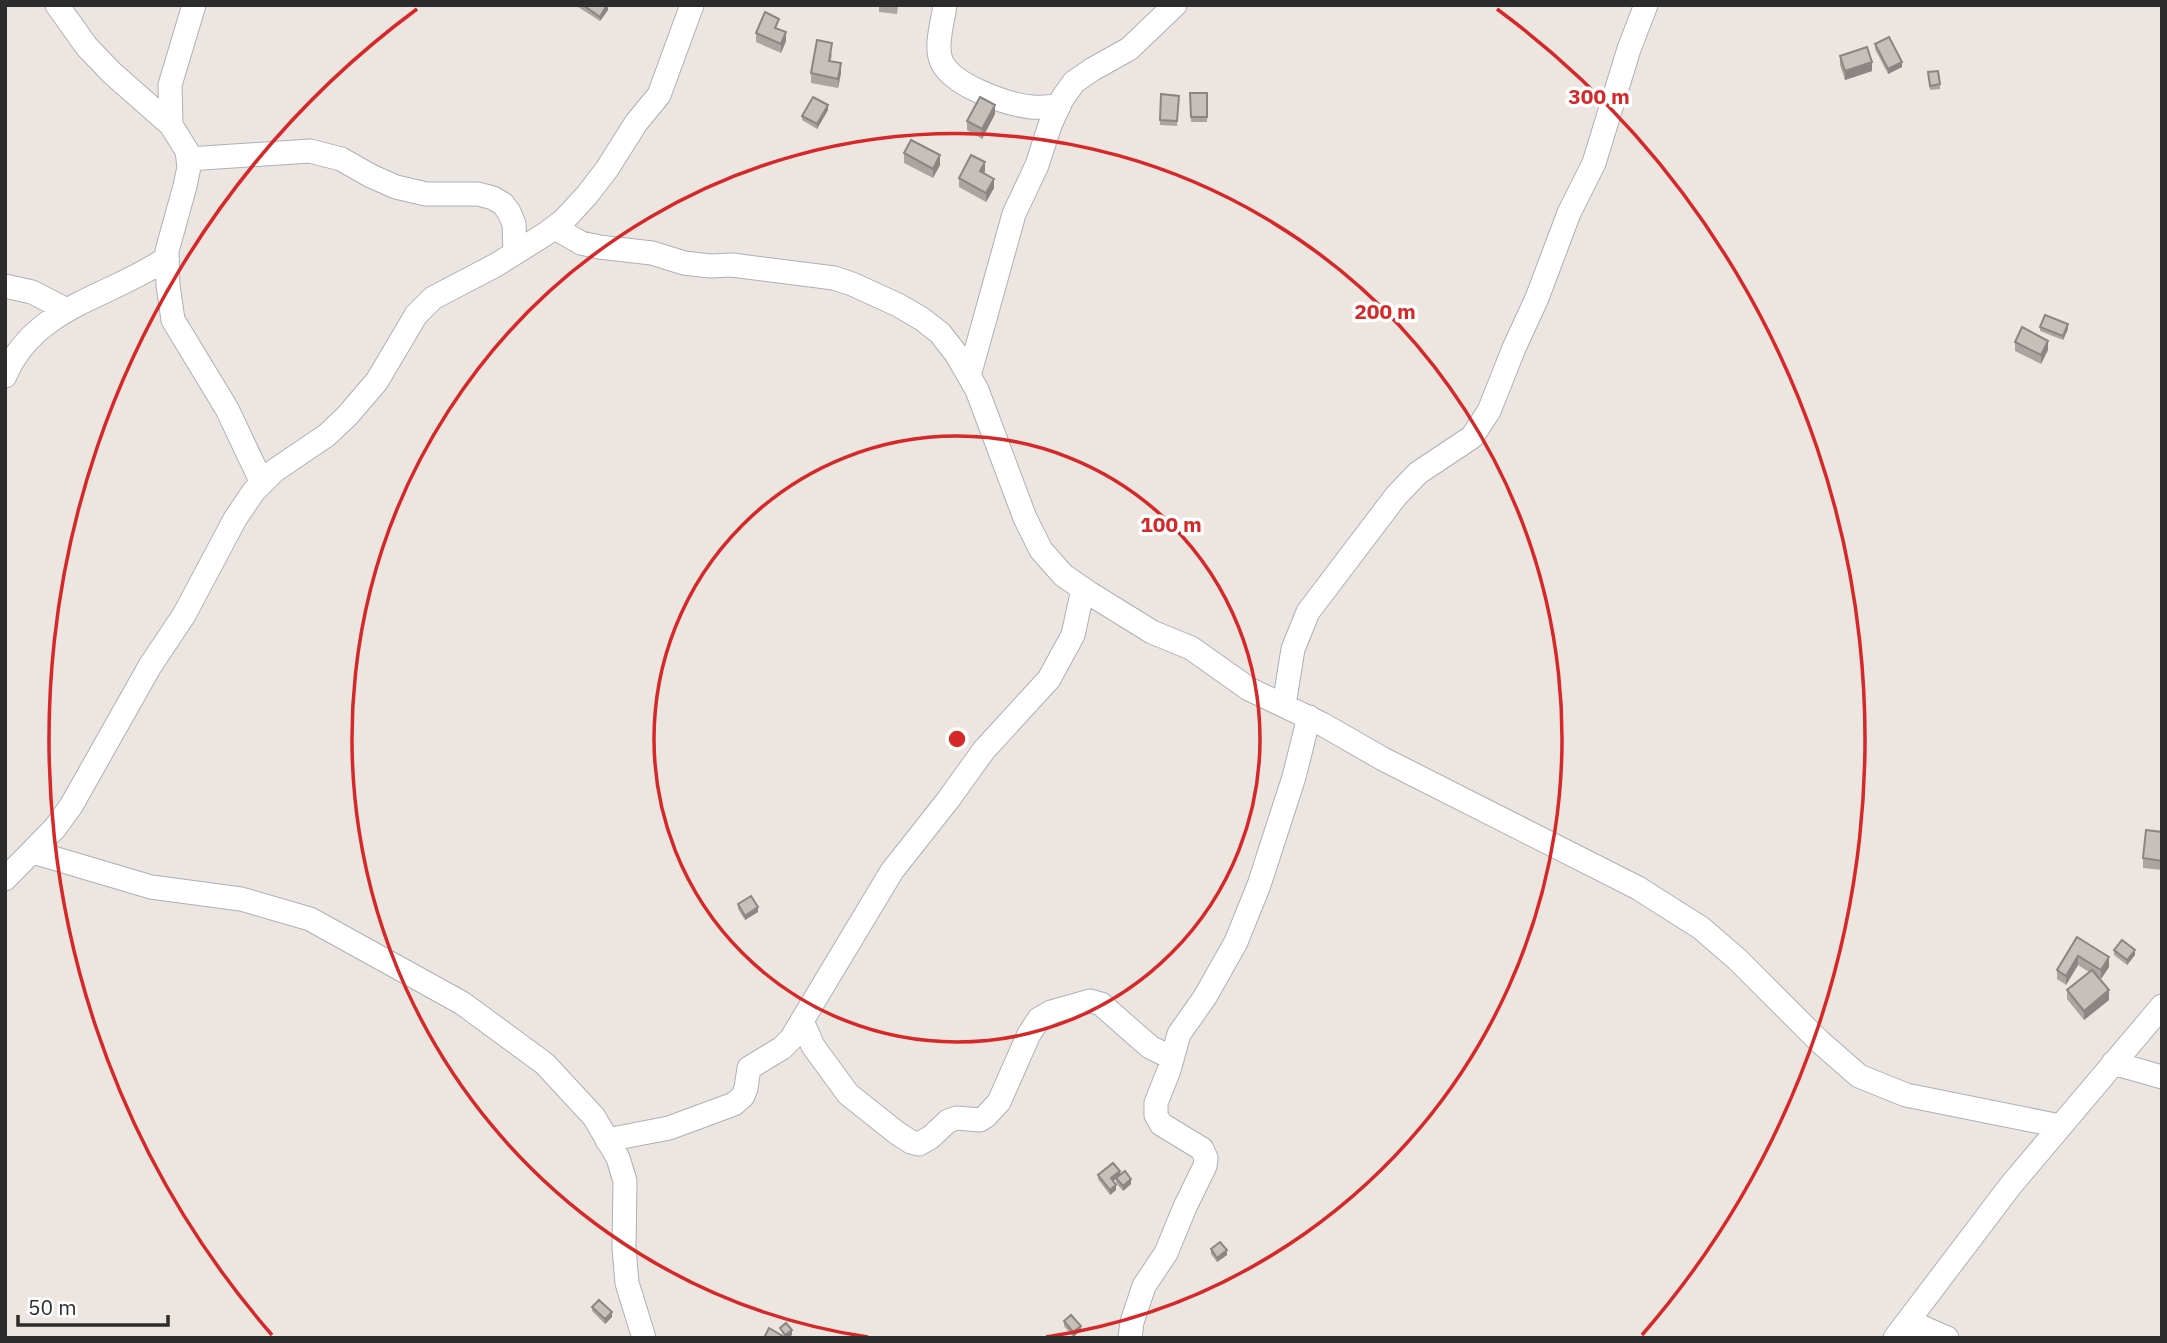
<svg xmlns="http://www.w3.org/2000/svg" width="2167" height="1343" font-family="'IBM Plex Sans',sans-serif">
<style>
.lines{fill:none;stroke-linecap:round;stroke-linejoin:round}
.minor-casing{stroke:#acb0b8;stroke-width:25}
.minor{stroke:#fff;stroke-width:23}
.wall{fill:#aaa5a1}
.shaded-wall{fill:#8b8683}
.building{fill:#c6c0bb;stroke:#8b8683;stroke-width:2}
.ring{fill:none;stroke:#d62828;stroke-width:3.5}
.centre{fill:#d62828;stroke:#fff;stroke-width:3.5}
.ring-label{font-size:21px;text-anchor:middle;font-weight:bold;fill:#d62828;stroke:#fff;stroke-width:7;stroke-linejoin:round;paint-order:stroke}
</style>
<rect width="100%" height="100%" fill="#ede5e0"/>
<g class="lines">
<g class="minor-casing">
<path id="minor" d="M57,5L87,47L112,73L171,125L187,151L189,167L185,186L167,251L168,285L173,320L227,409L262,483
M945,5C943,21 935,45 941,60C950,85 1006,104 1031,107C1040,108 1050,106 1059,106
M171,125L170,85L194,5
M188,159L310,151L341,159L371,176L396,187L426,194H478L493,198L503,204L509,212L514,224L515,253
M555,228L581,243L599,247L652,253L684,263L710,266L732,265L834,278L852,284L898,305L922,319L940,333L957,355L977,390L1025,518L1041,550L1063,575L1089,593L1152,632L1191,648L1249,689L1322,724L1383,759L1638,888L1701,928L1737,959L1819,1041L1859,1076L1906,1095L2060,1126
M5,286L32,292L67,310
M5,376C34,306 111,297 167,258
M969,376L1014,214L1037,165L1050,125L1062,99L1074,82L1093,69L1129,49L1175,5
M1284,705L1293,649L1308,612L1396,496L1418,473L1472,437L1489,411L1514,348L1537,298L1569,213L1594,163L1629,49L1646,5
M33,852L151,887L241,899L310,919L462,1003L545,1064L594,1117L618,1158L625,1181L624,1248L627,1283L644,1338
M5,879L55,828L71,806L150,666L184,615L235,519L254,491L274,471L327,435L347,416L377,381L416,315L433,298L496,265L547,233L564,220L587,195L607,169L636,123L659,95L692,5
M802,1021L813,1046L848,1094L897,1133L911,1142L919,1144L931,1137L948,1121L957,1118L980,1120L986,1116L999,1102L1029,1034L1039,1019L1051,1012L1090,1001L1101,1004L1150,1047L1172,1058
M2113,1063L2162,1077
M607,1140L669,1128L734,1104L743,1096L746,1088L749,1068L782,1048L791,1039L892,871L948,800L984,750L1049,679L1073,635L1083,589
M1908,1321L1947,1338
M1130,1338L1132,1322L1144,1286L1166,1253L1185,1207L1205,1166L1206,1158L1202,1149L1161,1124L1156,1115V1103L1169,1070L1179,1034L1205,997L1236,942L1259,885L1294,777L1309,717
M1895,1338L2011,1185L2162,1006"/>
</g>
<use href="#minor" class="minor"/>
</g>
<path class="wall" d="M578,5H608V10L600,21L578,7Z
M879,5H898L897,14L879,12Z
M779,28V29L786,41L781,53L756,42V33Z
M1875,44L1902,67L1888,74L1875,49Z
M832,53L831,61L841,73L838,88L811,83V73Z
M1840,56L1872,71L1845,80L1840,65Z
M1928,72L1940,84V89L1930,90Z
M1190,93H1207V122H1191Z
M1161,94L1179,96L1177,126L1160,125Z
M828,110L817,129L802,120V116Z
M995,114L982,139L967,130V121Z
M904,153L940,165L933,178L904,163Z
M985,171L984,173L994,188L986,202L959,187V178Z
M2040,327L2068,329L2063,340L2040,331Z
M2015,342L2048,350L2041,364L2015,351Z
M2162,832V870L2143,868V858Z
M738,904L758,912L745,920L738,909Z
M2077,937L2109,967L2101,979L2098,977L2109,1000L2084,1020L2067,999V990L2089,972L2078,965L2066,985L2057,979V970Z
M2114,950L2135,955L2127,965L2114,955Z
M1098,1175H1120L1131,1184L1123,1191L1116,1183V1179L1113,1181L1116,1190L1110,1195L1098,1179Z
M1211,1249L1227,1255L1217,1262L1211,1254Z
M592,1307L612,1317L605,1324L592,1311Z
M1064,1321L1081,1330L1073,1337L1064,1326Z"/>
<path class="shaded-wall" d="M607,5L608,10L600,21V17Z
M786,32V41L781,53V44Z
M1872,62V71L1845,80V71Z
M1902,62V67L1888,74V69Z
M841,63V73L838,88V79Z
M828,105V110L817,129V124Z
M995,105V114L982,139V129Z
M940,155V165L933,178V169Z
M985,162V171L980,181V171Z
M994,179V188L986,202V193Z
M2068,324V329L2063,340V336Z
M2048,341V350L2041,364V355Z
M758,907V912L745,920V916Z
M2135,950V955L2127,965V960Z
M2078,956V965L2066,985V976Z
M2109,957V967L2101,979V970Z
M2109,990V1000L2084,1020V1011Z
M1120,1171V1176L1111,1183V1178Z
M1131,1179V1184L1123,1191V1186Z
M1116,1185V1190L1110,1195V1190Z
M1227,1250V1255L1217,1262V1258Z
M612,1312V1317L605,1324V1319Z
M1081,1326V1330L1073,1337V1332Z
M792,1330V1335L788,1338H785V1335Z"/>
<path class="building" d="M583,5H607L600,17Z
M765,12L779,19L775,28L786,32L781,44L756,33Z
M1889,37L1902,62L1888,69L1875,44Z
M817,40L832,43L829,61L841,63L838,79L811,73Z
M1867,47L1872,62L1845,71L1840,56Z
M1938,71L1940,84L1930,86L1928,72Z
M1190,93H1207V117H1191Z
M1161,94L1179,96L1177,121L1160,120Z
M813,97L828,105L817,124L802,116Z
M980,97L995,105L982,129L967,121Z
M911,140L940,155L933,169L904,153Z
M971,155L985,162L980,171L994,179L986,193L959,178Z
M2045,315L2068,324L2063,336L2040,327Z
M2022,327L2048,341L2041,355L2015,342Z
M2146,830L2162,832V861L2143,858Z
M751,896L758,907L745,916L738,904Z
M2077,937L2109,957L2101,970L2078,956L2066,976L2057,970Z
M2122,940L2135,950L2127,960L2114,950Z
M2092,970L2109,990L2084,1011L2067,990Z
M1113,1163L1120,1171L1111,1178L1116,1185L1110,1190L1098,1175Z
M1125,1171L1131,1179L1123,1186L1116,1178Z
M1220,1242L1227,1250L1217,1258L1211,1249Z
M599,1300L612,1312L605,1319L592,1307Z
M1071,1315L1081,1326L1073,1332L1064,1321Z
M786,1323L792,1330L785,1335L780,1328Z
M769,1328L786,1338H764Z"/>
<g class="ring">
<circle cx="957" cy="739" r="303"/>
<path d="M868 1337A605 605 0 1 1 1046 1337"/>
<path d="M272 1335A908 908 0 0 1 417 9M1497 9A908 908 0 0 1 1642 1335"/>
</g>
<circle cx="957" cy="739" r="10" class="centre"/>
<g class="ring-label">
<text x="1599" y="104">300 m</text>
<text x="1385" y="319">200 m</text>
<text x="1171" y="532">100 m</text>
</g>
<rect width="2167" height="1343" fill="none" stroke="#2c2c2c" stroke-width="14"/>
<path d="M18 1315v10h150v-10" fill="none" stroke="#2c2c2c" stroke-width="3.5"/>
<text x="28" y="1315" font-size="21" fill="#2c2c2c" stroke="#ffffff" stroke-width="5" paint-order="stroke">50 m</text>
</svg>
